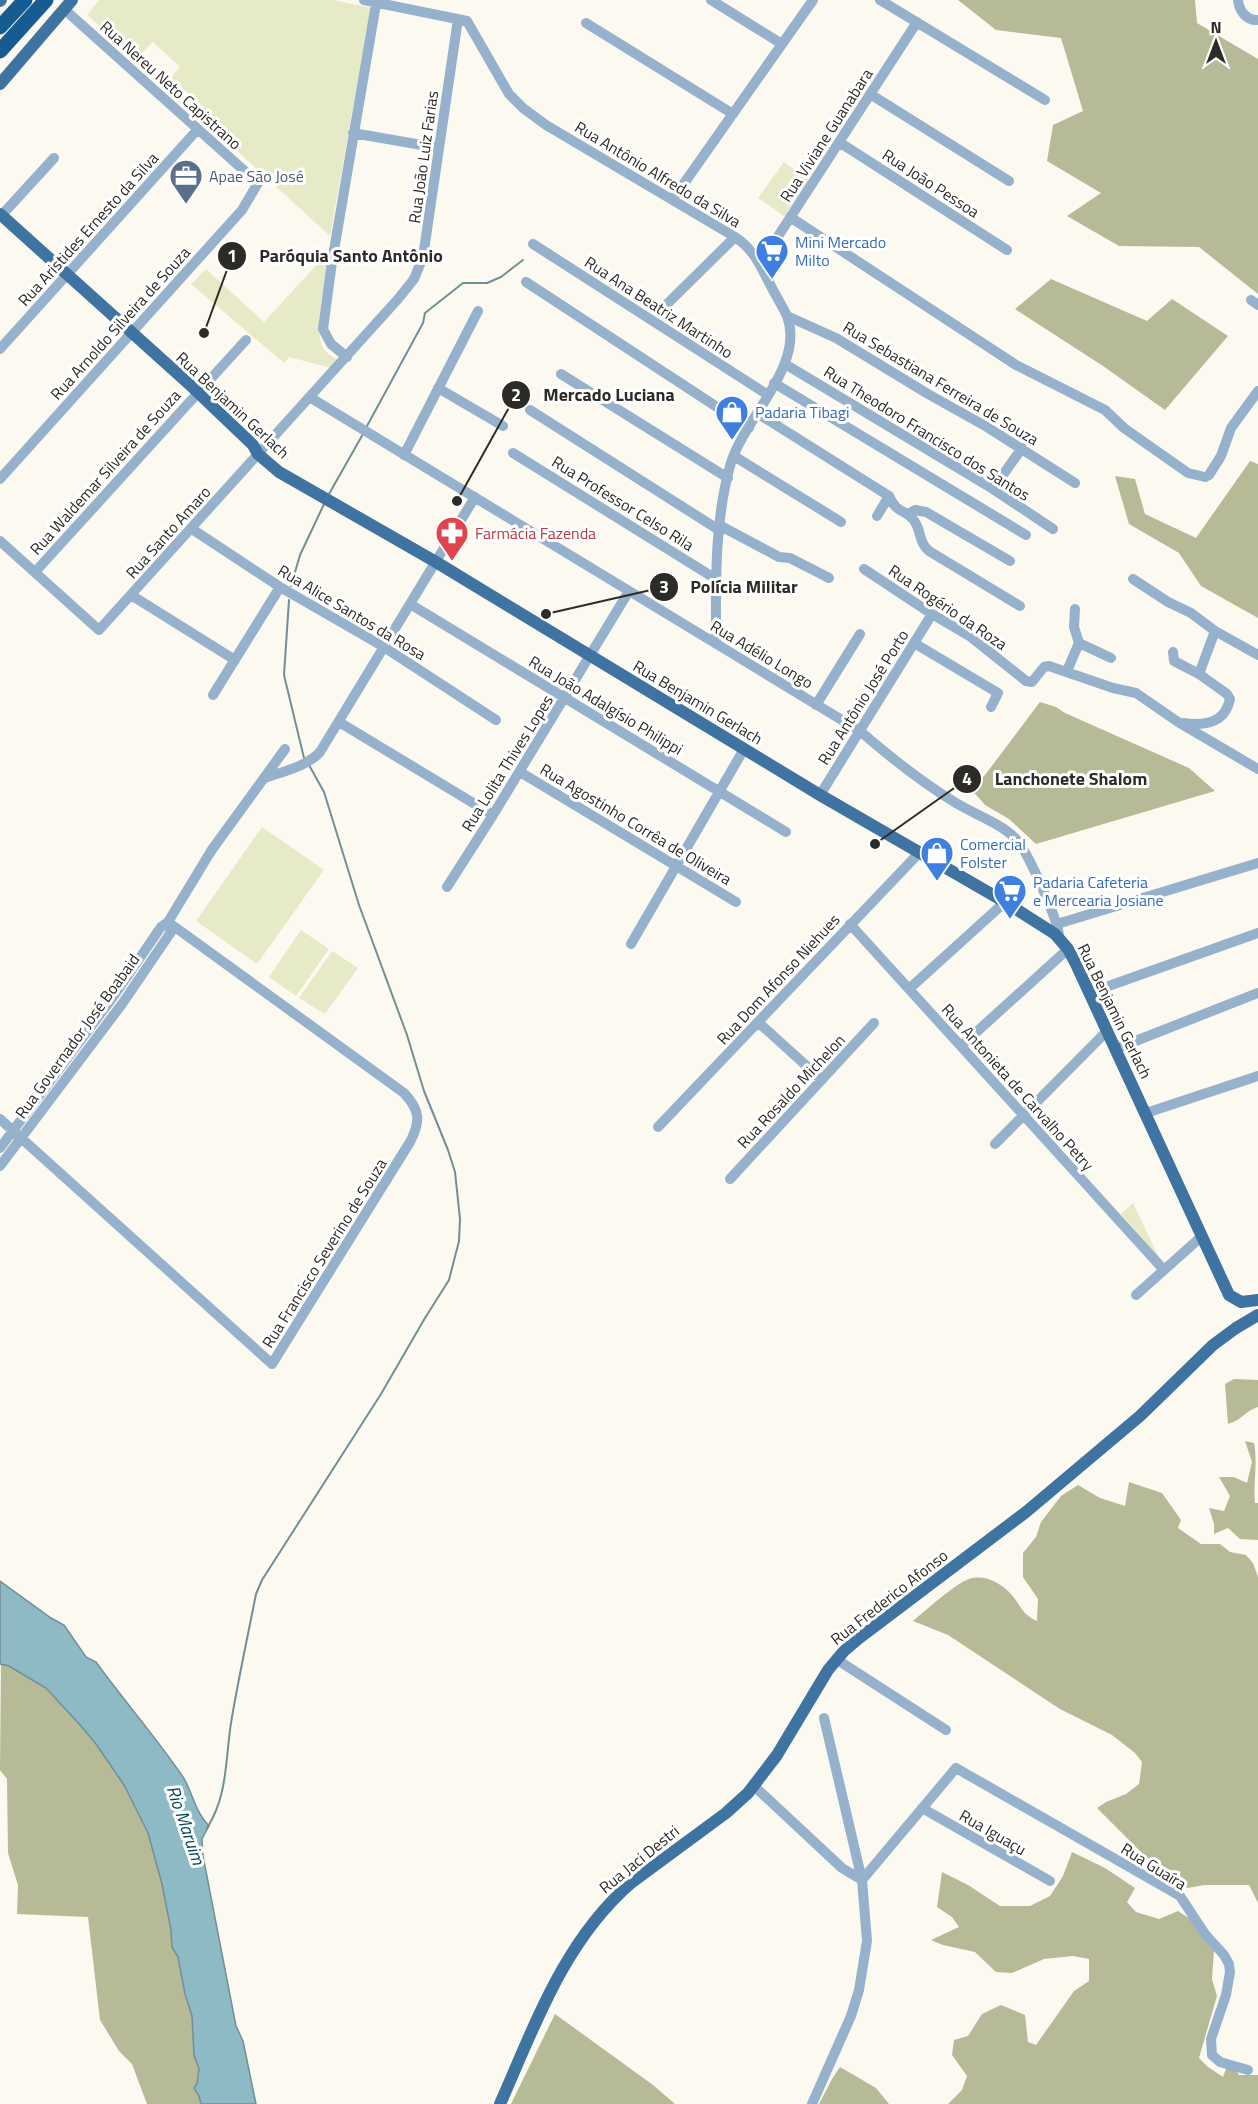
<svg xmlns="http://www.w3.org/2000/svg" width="1258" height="2104" font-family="'Titillium Web',sans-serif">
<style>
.green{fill:#e6eac6}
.forest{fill:#b6ba96}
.water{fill:#8ebac6;stroke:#718f96;stroke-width:1.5}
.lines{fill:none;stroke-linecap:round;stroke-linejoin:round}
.stream{stroke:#718f96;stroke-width:2}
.minor{stroke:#95b1cc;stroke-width:10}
.major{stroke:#3e73a2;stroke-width:12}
.highway{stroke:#165c92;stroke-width:15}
.labels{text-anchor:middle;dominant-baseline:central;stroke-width:6;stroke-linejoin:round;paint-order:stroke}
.street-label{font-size:16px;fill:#2c2b27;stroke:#fff}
.service-label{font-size:16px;fill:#4e5e75;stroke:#fff;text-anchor:start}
.shop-label{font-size:16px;fill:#366cbe;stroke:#fff;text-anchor:start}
.health-label{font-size:16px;fill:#be3a42;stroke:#fff;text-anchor:start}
.water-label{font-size:18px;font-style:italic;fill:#074857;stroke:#fff}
.leader{fill:none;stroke:#2c2b27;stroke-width:2}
.callout-dot{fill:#2c2b27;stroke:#fff;stroke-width:2}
.mark-label{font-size:18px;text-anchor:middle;font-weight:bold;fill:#fff}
.callout-label{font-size:18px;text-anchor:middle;font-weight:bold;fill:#2c2b27;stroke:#fff;stroke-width:6;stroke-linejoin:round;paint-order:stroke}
</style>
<rect width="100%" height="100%" fill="#fcfaf0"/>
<path class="green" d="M99,0H333L371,8L330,236L200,117L206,110L171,77L180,67L153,42L137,58L87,15Z
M784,162L809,180L784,216L758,198Z
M321,260L328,265C325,287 313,328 323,348C326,353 333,357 338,360L331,368L289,357L284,363L191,284L206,269L264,322Z
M262,827L324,870L257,964L196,921Z
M301,930L329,949L296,996L269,977Z
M332,951L358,968L325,1014L299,998Z
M1133,1203L1159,1258L1121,1214Z"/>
<path class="forest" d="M958,0H1195L1197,23L1258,59V294L1199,247L1119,246L1067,216L1101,193L1047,161L1053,125L1083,111L1061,38L996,30Z
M1051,279L1147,321L1172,299L1228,336L1165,410L1103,366L1015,309Z
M1250,461L1258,464V618L1201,586L1179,553L1129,524L1115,476L1135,479L1145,514L1196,538Z
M1040,702L1056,707L1065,713L1189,768L1215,791L1036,844L1009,819L985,805L971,789L985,775Z
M1234,1379L1258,1380V1407C1245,1411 1242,1420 1228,1424L1225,1384Z
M1245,1441L1254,1443C1258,1464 1253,1482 1255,1503H1258V1540L1240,1539L1228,1528L1214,1534V1524L1209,1508L1224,1511L1230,1496L1219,1477H1234L1247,1483L1252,1462Z
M1129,1482L1162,1493L1181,1520L1178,1528L1201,1544H1220L1230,1552L1246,1555L1253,1563L1258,1577V1903L1249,1885H1204L1188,1888L1170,1881L1163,1871L1143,1854L1097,1808L1106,1802L1126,1794L1139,1784L1142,1762L1135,1753L1112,1735L1060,1709L948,1635L913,1621C925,1611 956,1583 969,1579C983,1574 999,1582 1008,1591C1021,1603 1019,1613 1037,1621L1038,1599L1023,1577V1553L1036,1537L1041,1522L1061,1496L1078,1485L1100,1498L1125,1506Z
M1,1664L9,1666L46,1688L71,1714L96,1744L124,1785L148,1833L162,1884L171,1930L172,1947L178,1957L185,1994L192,2016L194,2055L199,2069L197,2084L194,2088L199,2096L201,2104H147L132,2064L119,2051L100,2020L88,1917L17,1914L18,1885L8,1853L7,1779L0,1770Z
M1072,1852L1105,1868L1135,1888L1127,1902L1136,1912L1159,1919L1178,1911L1193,1921L1214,1950L1212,1979L1217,1996L1199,2058L1208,2067L1223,2077L1227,2066L1236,2068L1239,2075H1258V2104H948L962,2090L967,2076L952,2055L954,2040L968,2036L982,2014L1001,2005L1025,2015L1028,2042L1036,2045L1074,1991L1089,1981V1959L1073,1956L1044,1959L1012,1973L996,1972L975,1952L943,1945L931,1940L959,1927L952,1917L937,1907L942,1872L968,1885L1000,1906H1030L1050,1896L1063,1876Z
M555,2014L653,2085L675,2104H511Z
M840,2067L876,2088L889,2104H819L832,2079Z"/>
<path class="water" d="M0,1581L51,1618L64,1625L86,1657L96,1662C124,1701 156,1737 183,1777C193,1793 195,1812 209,1826L202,1839L203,1856L236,2026L243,2041L256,2104H201L199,2096L194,2088L197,2084L199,2069L194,2055L192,2016L185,1994L178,1957L172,1947L171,1930L162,1884L148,1833L124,1785L96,1744L81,1726L46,1688L9,1666L0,1664Z"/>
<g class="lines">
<path class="stream" d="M367,426L423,323L425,313L463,283H487L501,277L523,260
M329,494L363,434
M291,586L300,555L325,502
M289,600L284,675L304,758
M207,1828C229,1794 225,1755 232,1717C239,1676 248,1635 256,1594L262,1580L381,1394L425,1318L449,1280L459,1241L460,1219L455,1172L448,1150L424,1091L407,1035L359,905L324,792L309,765"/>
<path class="minor" d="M364,0L467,21L509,94L523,108L546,125L735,237C755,250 761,268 772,288C777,298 783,307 787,316C806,366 742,420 730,466C714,524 716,584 716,644
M711,0L782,44
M880,0L1045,100
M1238,0C1239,10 1246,21 1258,20
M586,23L733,114
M870,94L1009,181
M353,133L439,148
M839,142L1007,250
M673,199L813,0
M0,217L54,158
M790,217L1016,365L1105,410L1124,428L1188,473L1205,477L1209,475L1221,456L1231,428L1258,391
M533,244L768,395
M760,264L917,22
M526,282L749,428
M1251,300L1258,305
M664,307L735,237
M787,316L836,338L928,394L987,427L1075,483
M0,349L198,129
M347,357L331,344L323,329L332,262L376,4
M785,364L993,489L1053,529
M561,374L728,478
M774,383L1026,535
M438,388L503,426
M311,398L860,731C890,757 921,782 956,803C974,814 1000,823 1015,838C1026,848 1061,925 1059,938
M530,410L719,530
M757,413L889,496C897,515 907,509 915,522C922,533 918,541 929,551L1020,606
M513,453L716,579
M404,455L478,311
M734,456L841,522
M0,479L242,210L258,183L64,9
M993,489L1022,448
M908,514L915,510L926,512L1010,561
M877,516L889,496
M719,525L779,557L790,558L829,578
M192,529L280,587L384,647L496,720
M0,541L99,630L398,299L414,279L423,257L458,19
M864,569L932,614L971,637L1026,681L1032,682L1044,667L1049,666L1113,688L1136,693L1178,722L1258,769
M35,572L246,340
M1133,579L1168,602L1191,613L1215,631L1258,655
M131,595L235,660
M410,604L786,832
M914,643L998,693L991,707
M1079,643L1111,658
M1173,652L1174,661L1199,674
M1067,671L1079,643L1074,627L1075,609
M213,695L280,587
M816,705L860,634
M339,722L493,815
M1184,723C1205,726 1225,723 1230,699L1227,694L1199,674L1215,631
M520,772L736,902
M265,778C284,771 306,767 320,752L475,497
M820,795L932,614
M447,887L493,815L629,591
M850,924L1164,1270
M1057,924L1258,863
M631,944L744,749
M909,989L1005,902
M1089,993L1258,933
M758,1022L822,1080
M961,1046L1068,949
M1115,1049L1258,993
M1146,1113L1258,1076
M0,1119L272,1364L410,1142C421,1121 420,1110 404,1093L168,922
M658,1127L919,853
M995,1144L1107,1031
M0,1148L113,997L161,927L168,922L211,851L285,749
M0,1166L122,1004L171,932L168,922
M730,1179L874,1023
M1136,1295L1201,1237
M836,1659L946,1730
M754,1786L842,1868L862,1880
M922,1808L1050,1881
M862,1880L956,1768L1180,1896L1205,1934L1224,1955L1229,1964L1230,1972L1226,1995L1211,2039L1212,2055L1220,2062L1248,2070
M812,2104L851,2016L859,1990L867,1941L862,1880L824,1718"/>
<path class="major" d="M0,1L1,0
M0,84L72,0
M0,214L188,383L253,445L258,454L279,472L436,562L820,795L1005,902L1055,934L1068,949L1076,964L1229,1295L1241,1302L1258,1300
M500,2104C535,2025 564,1941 631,1883L726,1813L748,1793L777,1755L828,1670L844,1651L858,1639L1026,1512L1140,1416L1213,1345L1236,1328L1258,1315"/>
<path class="highway" d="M0,27L25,0
M0,51L46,0"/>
</g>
<defs>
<g id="office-pin" transform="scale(1.725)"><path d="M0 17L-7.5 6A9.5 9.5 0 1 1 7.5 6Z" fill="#5c6f8a" stroke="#fff"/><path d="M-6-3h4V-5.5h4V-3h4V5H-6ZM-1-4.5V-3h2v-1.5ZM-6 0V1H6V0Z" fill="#fff"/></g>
<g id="supermarket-pin" transform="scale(1.725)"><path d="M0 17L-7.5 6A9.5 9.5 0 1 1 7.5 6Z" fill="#3f7fe0" stroke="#fff"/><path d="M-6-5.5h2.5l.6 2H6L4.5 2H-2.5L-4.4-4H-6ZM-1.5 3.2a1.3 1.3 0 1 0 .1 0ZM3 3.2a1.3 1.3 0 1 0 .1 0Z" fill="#fff"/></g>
<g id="shop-pin" transform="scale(1.725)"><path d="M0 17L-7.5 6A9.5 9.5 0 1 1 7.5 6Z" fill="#3f7fe0" stroke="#fff"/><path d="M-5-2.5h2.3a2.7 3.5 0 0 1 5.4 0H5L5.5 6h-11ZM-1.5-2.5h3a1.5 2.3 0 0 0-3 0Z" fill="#fff"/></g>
<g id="pharmacy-pin" transform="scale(1.725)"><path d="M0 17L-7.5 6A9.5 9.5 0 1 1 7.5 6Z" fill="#e0444e" stroke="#fff"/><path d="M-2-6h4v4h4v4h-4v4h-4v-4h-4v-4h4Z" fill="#fff"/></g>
</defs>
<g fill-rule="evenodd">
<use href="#office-pin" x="186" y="176"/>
<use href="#supermarket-pin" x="772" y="251"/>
<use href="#shop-pin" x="732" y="412"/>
<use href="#pharmacy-pin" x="452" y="533"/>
<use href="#shop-pin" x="937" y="853"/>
<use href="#supermarket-pin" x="1010" y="891"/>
</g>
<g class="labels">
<g class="street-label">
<text transform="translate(171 85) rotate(42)">Rua Nereu Neto Capistrano</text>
<text transform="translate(826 135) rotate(-57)">Rua Viviane Guanabara</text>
<text transform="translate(423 157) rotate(-82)">Rua João Luiz Farias</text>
<text transform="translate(658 174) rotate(31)">Rua Antônio Alfredo da Silva</text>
<text transform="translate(931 183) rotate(33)">Rua João Pessoa</text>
<text transform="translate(88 229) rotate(-48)">Rua Aristides Ernesto da Silva</text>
<text transform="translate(659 307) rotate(33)">Rua Ana Beatriz Martinho</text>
<text transform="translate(120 323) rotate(-48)">Rua Arnoldo Silveira de Souza</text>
<text transform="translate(941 383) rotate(31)">Rua Sebastiana Ferreira de Souza</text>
<text transform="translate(233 405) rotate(43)">Rua Benjamin Gerlach</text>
<text transform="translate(927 433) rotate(32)">Rua Theodoro Francisco dos Santos</text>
<text transform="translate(105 472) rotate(-48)">Rua Waldemar Silveira de Souza</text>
<text transform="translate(623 503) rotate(32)">Rua Professor Celso Rila</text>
<text transform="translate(168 532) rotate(-48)">Rua Santo Amaro</text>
<text transform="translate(948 607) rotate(34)">Rua Rogério da Roza</text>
<text transform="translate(352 612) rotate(31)">Rua Alice Santos da Rosa</text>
<text transform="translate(762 654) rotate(31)">Rua Adélio Longo</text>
<text transform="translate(863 697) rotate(-58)">Rua Antônio José Porto</text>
<text transform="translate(698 702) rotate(31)">Rua Benjamin Gerlach</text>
<text transform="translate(606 705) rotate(31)">Rua João Adalgísio Philippi</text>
<text transform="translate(507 763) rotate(-58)">Rua Lolita Thives Lopes</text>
<text transform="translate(636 824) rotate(31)">Rua Agostinho Corrêa de Oliveira</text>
<text transform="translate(778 979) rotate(-47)">Rua Dom Afonso Niehues</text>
<text transform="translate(1115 1011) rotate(64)">Rua Benjamin Gerlach</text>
<text transform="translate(77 1036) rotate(-54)">Rua Governador José Boabaid</text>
<text transform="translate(1018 1087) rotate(48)">Rua Antonieta de Carvalho Petry</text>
<text transform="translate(791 1091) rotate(-47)">Rua Rosaldo Michelon</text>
<text transform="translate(324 1253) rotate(-58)">Rua Francisco Severino de Souza</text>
<text transform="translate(889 1597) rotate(-38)">Rua Frederico Afonso</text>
<text transform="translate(993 1832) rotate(30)">Rua Iguaçu</text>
<text transform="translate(639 1859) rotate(-39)">Rua Jaci Destri</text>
<text transform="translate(1154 1866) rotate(32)">Rua Guaíra</text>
</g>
<g class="service-label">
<text x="209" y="176">Apae São José</text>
</g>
<g class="shop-label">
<text x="795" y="242">Mini Mercado<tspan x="795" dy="18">Milto</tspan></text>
<text x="755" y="412">Padaria Tibagi</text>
<text x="960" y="844">Comercial<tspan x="960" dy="18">Folster</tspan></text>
<text x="1033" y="882">Padaria Cafeteria<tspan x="1033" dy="18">e Mercearia Josiane</tspan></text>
</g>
<g class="health-label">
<text x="475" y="533">Farmácia Fazenda</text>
</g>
<g class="water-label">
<text transform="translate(186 1825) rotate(71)">Rio Maruim</text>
</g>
</g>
<path class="leader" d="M204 333L232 256M457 501L516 395M546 614L664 587M875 844L967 779"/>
<g class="callout-dot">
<circle cx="204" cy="333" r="6"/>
<circle cx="457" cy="501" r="6"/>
<circle cx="546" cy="614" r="6"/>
<circle cx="875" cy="844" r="6"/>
<circle cx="232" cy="256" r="15"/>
<circle cx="516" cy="395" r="15"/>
<circle cx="664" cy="587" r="15"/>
<circle cx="967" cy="779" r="15"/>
</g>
<g class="mark-label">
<text x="232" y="262">1</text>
<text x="516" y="401">2</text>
<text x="664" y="593">3</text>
<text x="967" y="785">4</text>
</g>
<g class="callout-label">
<text x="351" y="262">Paróquia Santo Antônio</text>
<text x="609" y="401">Mercado Luciana</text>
<text x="744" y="593">Polícia Militar</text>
<text x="1071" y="785">Lanchonete Shalom</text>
</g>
<g transform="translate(1216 42)" stroke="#ffffff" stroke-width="4.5" paint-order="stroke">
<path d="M0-4.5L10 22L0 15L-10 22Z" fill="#2c2b27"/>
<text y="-9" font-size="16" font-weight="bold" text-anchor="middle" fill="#2c2b27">N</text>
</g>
</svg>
